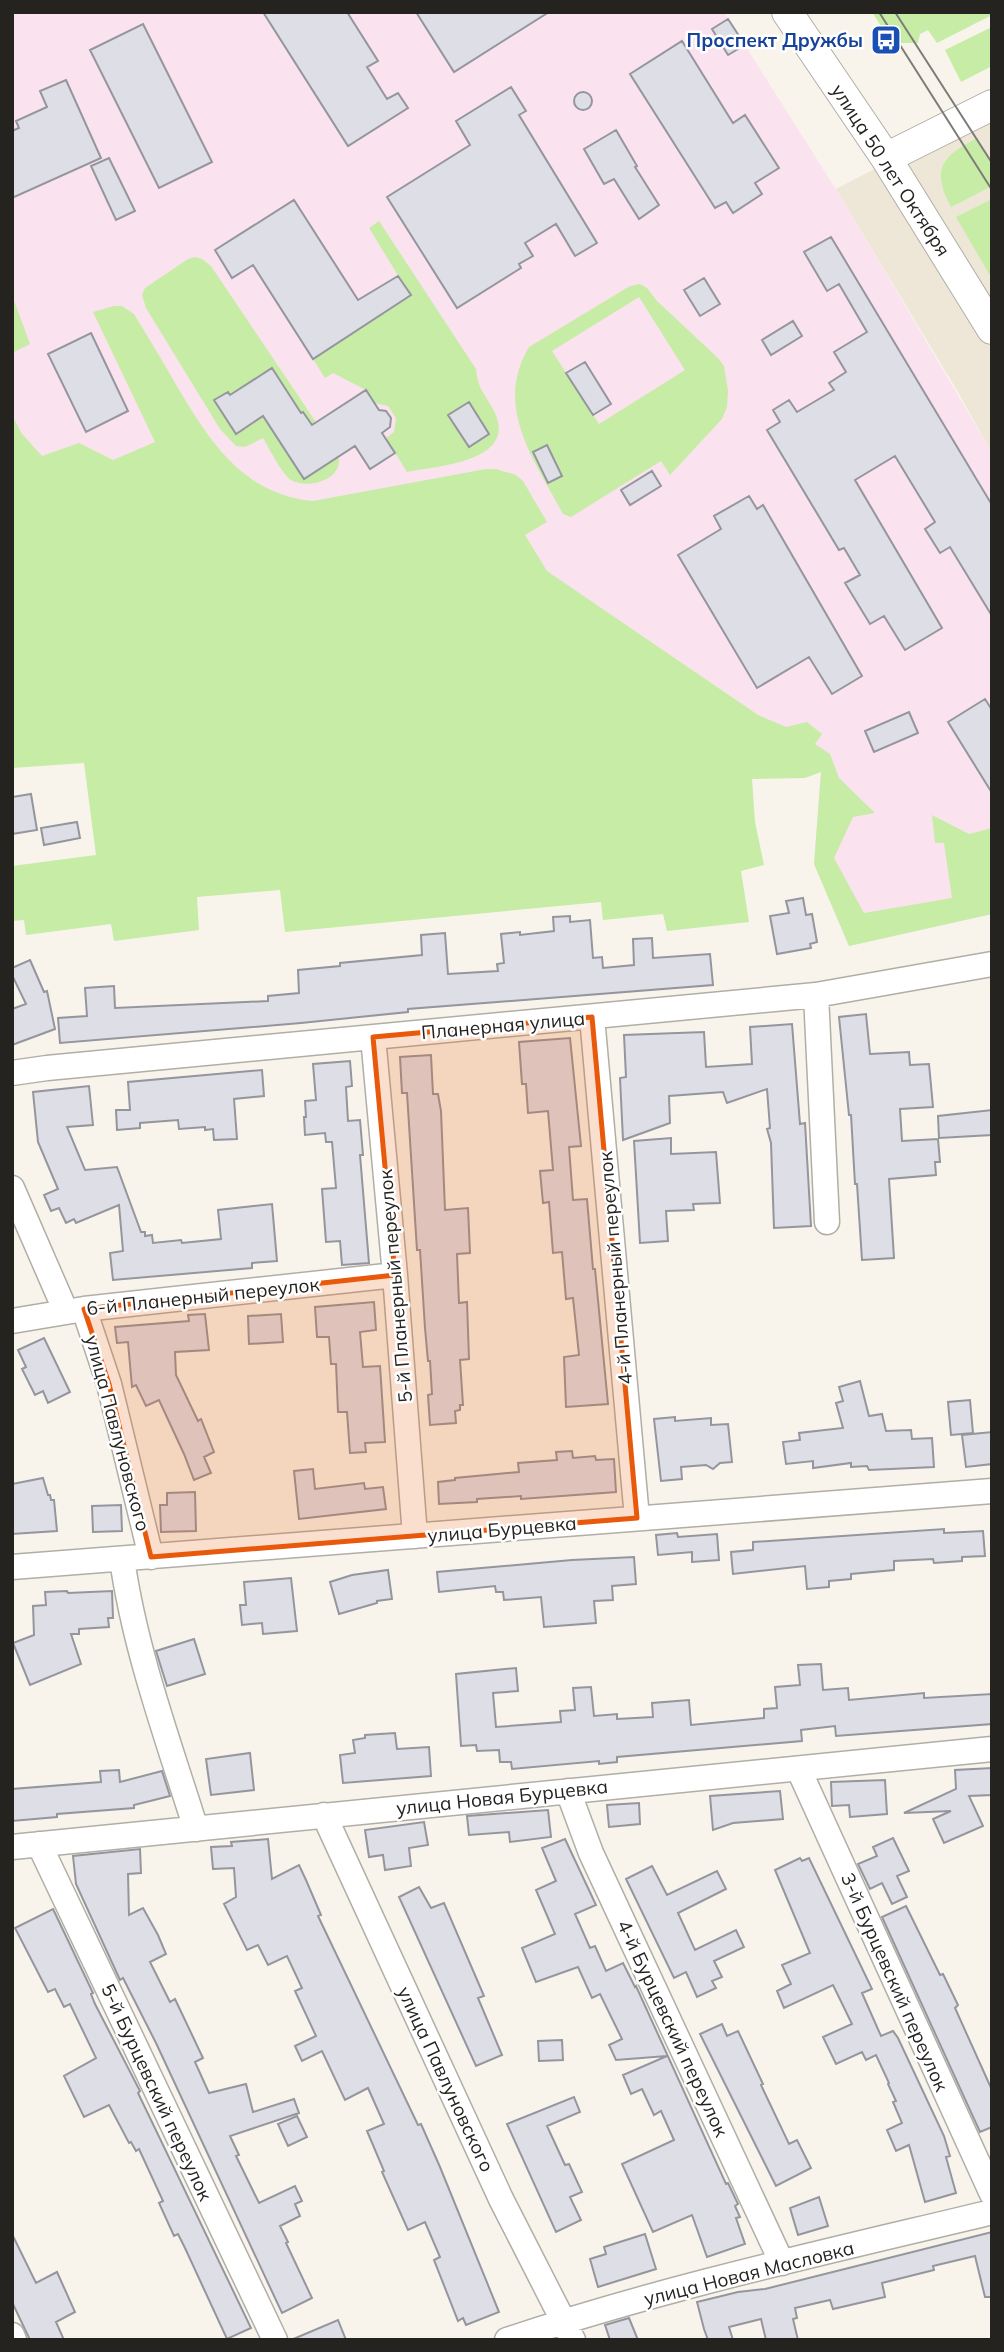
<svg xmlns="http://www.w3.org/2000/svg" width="1004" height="2352" font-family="Mulish,sans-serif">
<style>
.built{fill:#eee7d8}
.industrial{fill:#fae3ef}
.green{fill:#c6eca5;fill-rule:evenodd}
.building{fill:#dedee7;stroke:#95959d;stroke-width:2}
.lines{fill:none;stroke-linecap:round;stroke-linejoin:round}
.minor-casing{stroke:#b1aea6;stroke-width:27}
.major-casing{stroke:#b1aea6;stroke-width:32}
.minor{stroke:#fff;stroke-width:24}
.major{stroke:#fff;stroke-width:30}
.tram{stroke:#7e7c77;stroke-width:2}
.marked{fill:#e8590c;fill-opacity:0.2;stroke:#e8590c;stroke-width:5;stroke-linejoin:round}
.labels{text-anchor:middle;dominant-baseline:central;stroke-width:5;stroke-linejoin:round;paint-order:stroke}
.transit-label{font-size:19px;font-weight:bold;fill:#164399;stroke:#fff;text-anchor:end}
.street-label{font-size:19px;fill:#242320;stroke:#fff}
</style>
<rect width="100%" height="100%" fill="#f8f4ec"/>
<path class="built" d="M992,108V453L958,392L836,189Z"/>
<path class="industrial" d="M12,12H724L844,202L992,453V914L849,946L814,864L821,771L12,461Z"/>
<path class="green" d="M872,12H992V15L937,43L928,30L920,34L918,43H892Z
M992,27V66L961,82L945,50Z
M977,138L992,163V186L951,207C930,168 943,156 977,138Z
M992,199V279L956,217Z
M379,221L476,369C478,391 486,394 495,413C517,462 436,466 407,472L386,438L394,432L396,418L388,406L374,403L366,390L333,373L325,378L313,359L410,295L369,228Z
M195,257L202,259L211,266L338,455C345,479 309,490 291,480C282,474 269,448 263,438L245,447L236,446L220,429L146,308L142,295L145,288L188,259Z
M640,284L647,288L657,301L718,358L724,366L728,391L727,407L722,419L670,475L661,461L571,517L563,514C535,461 493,407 529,347L630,286ZM639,297L685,370L599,424L552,351Z
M12,295L30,344L12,353Z
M114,306H122L134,314C149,339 164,363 178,388C211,443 243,494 313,501L486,469H496L516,475L523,481L547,522L525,535L547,571L758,715L786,727L807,722L822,734L815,744L830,754L839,778L875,813L853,817L834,858L864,913L952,898L944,843H935L932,815L969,834L992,828V914L849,946L814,864L821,772L805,778L752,779L755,822L764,865L741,871L749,922L667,931L663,914L603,920L601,902L285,932L280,890L197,897L199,930L114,941L111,924L26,935L24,920L12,921V866L96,855L84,763L12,768V415L22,434L42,456L79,443L113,460L155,442L93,312Z"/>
<path class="building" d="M263,12H347L378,61L367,67L387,99L398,93L408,108L348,146Z
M416,12H549L454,72Z
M728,19L745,45L728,55L712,29Z
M143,24L212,162L159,188L90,50Z
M682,41L733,123L745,115L779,168L755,183L762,194L733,213L726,202L715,208L630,74Z
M66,80L101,158L12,198V131L19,128L16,121L47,107L40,91Z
M511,87L526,111L519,115L597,243L575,256L556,224L525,243L533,256L519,264L521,268L457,308L387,197L470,145L456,121Z
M574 101a9 9 0 1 1 18 0a9 9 0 1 1-18 0Z
M616,130L637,166L635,167L659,205L639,219L614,179L604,184L584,149Z
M109,158L135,211L116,220L91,166Z
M294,200L358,300L398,276L411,295L313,359L253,265L232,278L215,250Z
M831,237L992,505V616L950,547L940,553L925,529L935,522L895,456L855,480L942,628L905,650L884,616L870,624L845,583L860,575L844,548L839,550L767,430L780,422L773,410L789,400L797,412L834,390L829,383L846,372L834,352L867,332L839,284L827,291L804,252Z
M704,278L720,304L700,316L684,290Z
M793,321L802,336L771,355L762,340Z
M91,333L128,411L86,432L48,354Z
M585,362L611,404L593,415L566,373Z
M272,368L301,413L303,412L312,425L366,390L379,410L386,411L391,418L390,427L382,433L395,453L370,469L355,446L304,479L263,416L236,434L214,400L228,392L230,395Z
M469,402L489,434L469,447L448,415Z
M547,445L562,476L548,483L533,452Z
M652,471L661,486L630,505L621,490Z
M749,496L757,509L763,505L862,676L832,694L809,657L757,688L678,555L721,529L714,516Z
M985,699L992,710V793L948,722Z
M909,712L918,733L874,752L865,731Z
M31,794L37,830L12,834V797Z
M77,822L80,838L44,845L41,828Z
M803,898L806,915L812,914L817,942L810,944L811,948L777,954L770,916L789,913L786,901Z
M570,916V922L590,920L593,958L602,957L603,968L634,965L633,939L652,938L653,958L710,954L713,985L408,1009V1012L301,1023L60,1043L58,1018L87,1016L85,988L114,986L115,1008L268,1001V996L299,993L298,970L340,966V963L422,955L421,935L445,933L448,974L498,971L497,964L504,963L501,934L520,932V935L554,931L553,917Z
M30,960L44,992L47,991L55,1029L12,1045V1009L26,1004L12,975V968Z
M866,1014L870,1054L909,1052L910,1065L929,1064L933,1107L900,1109L902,1141L938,1139L940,1162H935L936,1175L889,1179L894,1258L862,1260L857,1184H855L851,1115H849L839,1017Z
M792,1024L800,1124L805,1123L811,1226L774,1228L771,1143L767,1129L770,1128L767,1089L727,1103L723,1092L669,1096L670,1123L623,1140L620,1078L626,1077L624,1035L704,1032L706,1067L752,1064L750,1027Z
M570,1038L581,1146L569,1147L573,1200L587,1199L593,1269H595L608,1404L566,1407L564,1357L579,1355L573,1298L566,1299L562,1252L553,1253L549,1202L543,1203L540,1171L553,1170L548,1111L528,1113L526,1084H522L519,1042Z
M431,1055L433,1094H438L441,1111L445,1210L468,1208L470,1253L457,1254L459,1303L467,1302L469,1359L460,1360L463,1405H460V1410L455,1411L456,1423L430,1425L428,1395L432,1394L430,1361H428L425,1328L420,1250H417L407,1093H402L400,1057Z
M350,1061L352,1086L346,1087L348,1121L360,1120L363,1155H360L369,1263L342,1265L340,1241L326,1242L322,1189L336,1188L332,1142H326L325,1133L305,1135L304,1117H306L305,1101L316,1100L313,1064Z
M262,1070L264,1096L234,1099L237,1139L214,1140L213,1129L205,1130V1127L179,1129L178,1120L140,1123V1128L117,1130L116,1110H130L128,1082Z
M89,1086L93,1125L67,1127L85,1170L117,1167L141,1232H145V1236L152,1235L153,1243L181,1240L182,1243L221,1239L218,1210L272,1204L277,1261L252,1263V1268L113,1280L110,1253L123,1251L119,1205L76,1223L74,1219L66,1223L59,1208L51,1211L44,1195L58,1189L38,1142L33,1092Z
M992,1110V1135L939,1138L938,1116Z
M671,1138V1154L716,1152L720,1203L693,1204L694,1210L666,1211L668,1241L640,1243L634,1141Z
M374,1302L376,1330L360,1332L363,1367L380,1366L385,1442L365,1443L366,1452L350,1453L347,1412H338L336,1364H331L329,1337H317L315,1307Z
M205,1314L209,1350L175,1352L176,1375L198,1421L201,1419L214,1452L204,1457L211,1473L194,1480L184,1454L159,1400L146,1406L136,1385L132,1387L128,1342L117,1343L115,1327L189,1321L188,1315Z
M281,1314L283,1342L249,1344L248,1316Z
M44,1338L70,1392L48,1403L43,1391L35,1395L22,1369L26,1367L18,1350Z
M860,1381L869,1416L882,1414L886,1431L911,1430L912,1439L932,1438L934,1467L869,1470L867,1466L851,1467V1463L813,1468V1461L786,1464L783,1442L800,1440L799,1433L843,1428L836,1403L843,1401L839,1387Z
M970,1400L973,1433L951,1435L948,1402Z
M675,1417V1421L711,1418V1425L728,1424L732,1462L720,1463L713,1469L706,1465L681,1467L682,1479L661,1481L654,1419Z
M992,1432V1464L966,1467L962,1435Z
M572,1451L573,1458L595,1456L596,1460L614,1459L616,1492L521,1499V1496L477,1499V1502L439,1504L438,1482L455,1480V1478L519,1472L518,1463L557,1460L556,1452Z
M313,1469L315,1489L364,1483L365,1489L383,1487L386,1509L299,1519L294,1471Z
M43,1478L48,1495H50L51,1500H54L57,1531L12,1534V1484Z
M195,1492L196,1531L161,1532L160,1505H167V1493Z
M121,1505L122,1531L93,1532L92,1506Z
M944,1529V1533L983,1531L985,1556L962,1557V1561L934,1563L933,1559L894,1561V1570L851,1574V1579L829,1581V1587L807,1589L805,1566L733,1574L731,1552L753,1550V1542Z
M677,1533L678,1537L717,1534L719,1560L692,1562V1552L658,1555L656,1535Z
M634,1557L636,1584L612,1586L613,1600L594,1601L596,1623L544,1627L541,1597L504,1600L503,1592H496L495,1586L439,1592L437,1572L572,1560Z
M388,1570L392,1599L377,1601V1603L339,1614L330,1582L352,1575Z
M291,1578L297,1631L263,1634L262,1623L242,1625L240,1605H246L244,1582Z
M67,1591L68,1593L112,1591L113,1618H108L109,1627L79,1629V1634H71L81,1664L30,1685L13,1643L34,1635L33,1606L46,1605L45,1592Z
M194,1639L205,1674L167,1686L156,1651Z
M821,1664L823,1690L848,1688L849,1700L924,1693V1698L992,1694V1724L836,1736L835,1726L801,1730L802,1741L617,1757V1762L599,1764V1761L512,1769L511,1762H500L499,1750L477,1751L476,1745L461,1746L456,1674L516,1668L518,1691L493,1693L496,1727L561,1722L560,1711L575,1710L573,1688L591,1687L594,1716L617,1714V1719L653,1717L652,1703L689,1700L691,1725L764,1718V1709L777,1708L775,1687L800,1685L798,1665Z
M395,1733L397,1749L429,1747L431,1776L343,1783L340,1755L355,1753L353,1740L365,1738V1735Z
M250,1753L254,1790L211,1795L206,1759Z
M992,1768V1795L969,1796L983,1826L944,1843L933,1819L951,1811L904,1813L956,1789L955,1770Z
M119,1770L120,1782L162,1771L170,1796L134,1805V1808L57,1814V1817L12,1821V1789L101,1782L100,1771Z
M885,1780L887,1814L850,1817L849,1805L832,1806L831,1782Z
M780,1791L783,1819L733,1823L713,1830L710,1796Z
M639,1803L640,1824L609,1827L607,1805Z
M548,1810L551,1837L510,1842L509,1832L469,1835L467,1816Z
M424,1822L428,1845L409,1848L411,1866L385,1870L383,1855L369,1857L365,1830Z
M893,1838L909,1871L897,1876L907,1897L892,1904L882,1883L870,1889L858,1864L877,1856L873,1847Z
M268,1839L272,1879L299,1865L306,1880L321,1915L318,1916L418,2125L421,2124L440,2167L499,2312L466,2325L463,2318L458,2321L434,2260L440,2257L425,2222L408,2230L382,2172L384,2171L367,2131L384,2124L368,2088L345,2100L322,2051L302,2061L295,2046L316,2036L295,1991L302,1988L287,1956L268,1965L258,1945L247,1950L224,1904L236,1897L234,1868L213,1869L211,1847L232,1846L231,1842Z
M565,1839L596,1905L575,1914L590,1948L595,1946L606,1971L623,1963L635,1987L636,1986L726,2184L728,2183L738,2204L735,2206L740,2217L736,2218L745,2244L707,2257L692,2215L653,2232L622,2164L674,2140L661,2111L654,2115L642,2089L631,2094L623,2075L667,2056L616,2060L609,2045L622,2039L600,1994L592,1998L578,1967L536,1982L522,1948L555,1934L536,1890L556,1881L542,1848Z
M140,1849L141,1873L128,1874L129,1915L143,1908L158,1935L166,1954L150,1962L170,2002L175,1999L203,2058L195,2062L209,2093L246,2084L253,2112L294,2099L299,2113L230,2136L239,2155L236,2156L259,2203L295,2186L302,2201L295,2204L300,2216L280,2226L288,2242L286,2243L312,2298L282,2313L156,2043L123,1978L120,1980L76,1884L73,1856Z
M800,1858L802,1861L809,1858L872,1989L862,1993L881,2036L893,2031L898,2038L944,2136L950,2156L946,2157L956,2193L925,2202L909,2145L896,2151L887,2130L902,2123L893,2102L896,2101L888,2084L889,2083L876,2055L866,2060L862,2052L836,2064L823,2037L852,2024L833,1985L784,2008L777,1991L791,1984L782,1965L810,1953L775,1870Z
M652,1866L667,1895L717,1871L726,1889L678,1913L695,1950L736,1930L744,1947L714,1961L722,1977L712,1981L716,1988L697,1997L686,1972L674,1978L626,1879Z
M419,1887L431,1908L444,1903L484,1996L478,1998L502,2055L476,2066L399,1897Z
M906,1906L940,1975L943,1974L958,2005L955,2008L992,2090V2127L980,2132L882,1917Z
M53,1909L93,1993L91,1994L95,2004L140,2091L138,2093L251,2328L227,2339L185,2248L178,2234L174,2236L159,2203L163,2201L139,2149L136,2151L131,2142L129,2143L109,2105L84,2117L64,2076L96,2058L70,2004L64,2007L55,1989L48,1992L15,1928Z
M722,2024L727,2036L738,2031L763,2084L761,2085L789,2144L797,2140L811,2168L776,2186L700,2034Z
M562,2040L563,2060L539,2061L538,2041Z
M574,2097L580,2112L547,2126L565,2165L569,2164L582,2192L570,2197L581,2220L556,2232L507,2124Z
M297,2116L307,2137L288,2146L278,2124Z
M819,2197L828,2226L798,2235L790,2208Z
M992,2232V2297H985L975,2256L933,2266L934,2270L882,2283L885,2297L833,2309L830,2300L795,2308L797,2318L793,2319L798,2340H766L761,2319L729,2327L733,2340H708L704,2329L697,2302L738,2292L765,2289Z
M12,2234L36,2283L57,2272L75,2312L56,2322L64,2340H30L12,2302Z
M645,2234L656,2269L598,2287L590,2259L606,2254L604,2247Z
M629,2318L638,2340H610L605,2325Z
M338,2320L346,2340H291Z"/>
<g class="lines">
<g class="minor-casing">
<path id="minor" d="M816,995L827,1222
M592,1017L637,1518
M373,1037L395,1275L415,1536
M12,1073L47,1068L816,995L992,964
M12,1188L66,1312
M84,1309L109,1384L151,1557
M12,1321L84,1309L395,1275
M122,1559C135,1651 168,1740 196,1829
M12,1567L992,1491
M799,1770L992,2194
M568,1791L591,1853L782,2263
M324,1815L501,2199L573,2340
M39,1844L275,2340
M12,1847L992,1749
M12,2335L14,2340
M507,2340C665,2287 830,2251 992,2212"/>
</g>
<g class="major-casing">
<path id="major" d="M787,12L886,158L992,329
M886,158L992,105"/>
</g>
<use href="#minor" class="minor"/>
<use href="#major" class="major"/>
<path class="tram" d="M879,12L992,190
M895,12L992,163"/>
</g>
<path class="marked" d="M592,1017L637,1518L151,1557L109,1384L84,1309L395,1275L373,1037Z"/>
<defs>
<g id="bus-square" transform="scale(1.575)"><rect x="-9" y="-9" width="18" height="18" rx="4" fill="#1a4fb4" stroke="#fff"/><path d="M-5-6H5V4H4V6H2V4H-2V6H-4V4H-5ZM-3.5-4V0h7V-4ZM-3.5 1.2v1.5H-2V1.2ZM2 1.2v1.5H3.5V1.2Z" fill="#fff"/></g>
</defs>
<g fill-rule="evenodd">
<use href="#bus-square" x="886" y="40"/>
</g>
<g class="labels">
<g class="transit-label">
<text x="863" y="40">Проспект Дружбы</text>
</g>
<g class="street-label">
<text transform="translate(891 170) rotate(57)">улица 50 лет Октября</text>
<text transform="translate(503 1025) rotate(-5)">Планерная улица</text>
<text transform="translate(615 1268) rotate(-95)">4-й Планерный переулок</text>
<text transform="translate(395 1286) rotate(-95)">5-й Планерный переулок</text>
<text transform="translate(203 1296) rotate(-6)">6-й Планерный переулок</text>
<text transform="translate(118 1433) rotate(75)">улица Павлуновского</text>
<text transform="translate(502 1529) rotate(-5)">улица Бурцевка</text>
<text transform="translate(502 1797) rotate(-6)">улица Новая Бурцевка</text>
<text transform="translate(895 1982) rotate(66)">3-й Бурцевский переулок</text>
<text transform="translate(673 2028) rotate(65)">4-й Бурцевский переулок</text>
<text transform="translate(446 2079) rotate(65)">улица Павлуновского</text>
<text transform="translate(157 2092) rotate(65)">5-й Бурцевский переулок</text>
<text transform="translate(749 2273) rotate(-14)">улица Новая Масловка</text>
</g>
</g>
<rect width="1004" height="2352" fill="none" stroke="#242320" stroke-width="28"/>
</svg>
